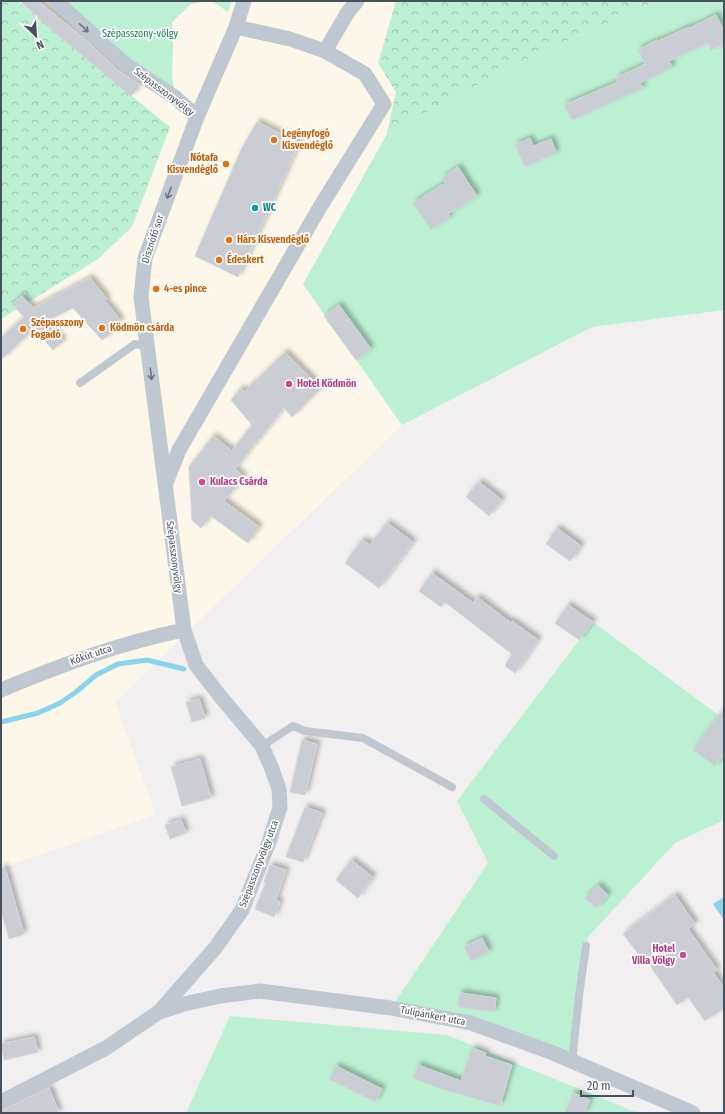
<svg xmlns="http://www.w3.org/2000/svg" width="725" height="1114" font-family="'Fira Sans Condensed',sans-serif">
<style>
.commercial{fill:#fcf7e8}
.forest{fill:url(#forest-crowns)}
.green{fill:#bcf0d3}
.water{fill:#88d4ee}
.lines{fill:none;stroke-linecap:round;stroke-linejoin:round}
.stream{stroke:#88d4ee;stroke-width:5}
.building{fill:#cbcdd4;stroke:#d3d5db;filter:url(#shadow)}
.service{stroke:#bfc8d1;stroke-width:8}
.minor{stroke:#bfc8d1;stroke-width:15}
.oneway{stroke:#6a7580}
.food-dot{fill:#e8710a;stroke:#fff;stroke-width:1.5}
.culture-dot{fill:#0f9aa8;stroke:#fff;stroke-width:1.5}
.hotel-dot{fill:#d1479c;stroke:#fff;stroke-width:1.5}
.labels{text-anchor:middle;dominant-baseline:central;stroke-width:3.5;stroke-linejoin:round;paint-order:stroke}
.park-label{font-size:10px;fill:#148150;stroke:#fff}
.street-label{font-size:10px;fill:#46515d;stroke:#fff}
.food-label{font-size:10px;font-weight:bold;fill:#c56008;stroke:#fff;text-anchor:start}
.culture-label{font-size:10px;font-weight:bold;fill:#0d838f;stroke:#fff;text-anchor:start}
.hotel-label{font-size:10px;font-weight:bold;fill:#b23c85;stroke:#fff;text-anchor:start}
</style>
<defs>
<pattern id="forest-crowns" width="20" height="18" patternUnits="userSpaceOnUse"><rect width="20" height="18" fill="#bcf0d3"/><path d="M2 6a3 3 0 1 1 6 0M12 15a3 3 0 1 1 6 0" fill="none" stroke="#9bc5ae"/></pattern>
<filter id="shadow"><feDropShadow dx="3.5" dy="-3.5" stdDeviation="2" flood-color="#0004"/></filter>
</defs>
<rect width="100%" height="100%" fill="#f1efef"/>
<path class="commercial" d="M18,1H396L378,63L396,92L387,134L303,284L324,316L402,425L115,702L156,815L1,868V319L98,259L132,227L170,127L80,54Z"/>
<path class="forest" d="M1,1H18L80,54L170,127L132,227L98,259L1,319Z
M396,1H656L527,59L387,134L396,92L378,63Z"/>
<path class="green" d="M56,1H207L191,4L172,22L173,46L172,76L176,98Z
M212,1H232L228,12Z
M656,1H724V310L592,327L402,425L303,284L387,134L527,59Z
M593,622L724,719V820L675,843L588,937L572,1061L553,1053L391,1008L488,863L457,801Z
M230,1016L447,1035L638,1113H186Z"/>
<path class="water" d="M724,897V920L713,904Z"/>
<g class="lines">
<path class="stream" d="M1,722L38,713L60,703L76,692L96,675L118,664L147,660L184,669"/>
</g>
<path class="building" d="M20,1H38L86,40L119,71L140,85L131,96L48,27Z
M716,15L724,31V44L711,50L708,43L669,61L672,67L640,83L643,88L572,120L564,105L618,82L616,78L645,64L638,50L657,40L658,41L689,27L690,28Z
M257,122L299,143L238,277L195,256L241,150Z
M530,138L533,146L551,139L556,153L525,167L515,145Z
M458,167L477,196L448,214L450,217L431,230L413,203L445,183L442,178Z
M90,278L107,299L105,301L121,321L110,330L113,332L102,340L73,308L45,322L63,341L53,350L34,329L1,360V338L24,317L12,304L22,296L33,308Z
M339,305L371,349L356,360L324,316Z
M285,352L321,388L292,417L284,408L235,469L244,477L224,501L259,527L248,543L211,516L201,528L192,520L189,467L213,436L232,451L252,425L231,400L241,388L244,392Z
M479,482L502,500L489,516L466,497Z
M387,523L413,542L379,588L345,563L362,540L370,545Z
M557,528L581,546L570,561L546,544Z
M432,573L473,603L477,597L511,623L512,621L538,640L515,673L505,666L512,654L445,602L441,607L419,591Z
M568,605L593,622L579,640L555,623Z
M199,699L205,718L192,722L186,702Z
M724,709V753L715,766L693,750Z
M302,740L317,744L305,795L290,792Z
M200,759L211,798L182,806L171,767Z
M305,807L322,813L303,862L286,857Z
M181,820L186,833L170,839L165,825Z
M351,860L373,877L358,898L336,880Z
M270,865L286,870L276,900L280,902L274,917L255,909L266,883L264,882Z
M1,868H5L24,934L9,939L1,910Z
M598,885L608,895L596,908L585,898Z
M675,895L695,924L688,929L717,970L713,972L724,988V1008L705,1021L688,997L677,1005L645,958L643,960L623,934Z
M482,938L489,952L471,961L464,947Z
M460,993L496,998L494,1012L458,1007Z
M34,1037L38,1052L4,1060L1,1044Z
M472,1048L486,1053L485,1056L512,1065L500,1106L442,1089L413,1078L418,1065L461,1081Z
M336,1066L382,1089L375,1102L329,1079Z
M49,1088L59,1113H1V1111Z
M573,1093L590,1100L584,1113H565Z"/>
<g class="lines">
<path class="service" d="M80,383L135,344L148,347
M262,746L293,726L305,731L363,738L452,787
M484,799L554,856
M572,1061L579,996L586,946"/>
<path class="minor" d="M56,1L125,64L176,98L197,117
M325,51L348,12L357,1
M166,483L179,450L320,207L384,104L365,74L325,51L290,39L236,27
M1,690C61,665 120,643 184,630
M160,1012L184,1004L220,996L260,991L391,1008L471,1023L553,1053L693,1113
M1,1102L106,1048L159,1012L216,947L242,910L269,842L280,807L279,789L272,769L262,746L220,696L196,665L184,630L141,297L145,258L197,117L236,27L244,1"/>
</g>
<defs><path id="oneway-shaft" d="M-6 0H5M1.5-3L5.5 0L1.5 3" fill="none" stroke-width="1.6" stroke-linecap="round" stroke-linejoin="round"/></defs>
<g class="oneway">
<use href="#oneway-shaft" transform="translate(84 28) rotate(43)"/>
<use href="#oneway-shaft" transform="translate(169 193) rotate(110)"/>
<use href="#oneway-shaft" transform="translate(151 374) rotate(83)"/>
</g>
<g class="food-dot">
<circle cx="274" cy="140" r="4"/>
<circle cx="226" cy="164" r="4"/>
<circle cx="229" cy="240" r="4"/>
<circle cx="219" cy="260" r="4"/>
<circle cx="156" cy="289" r="4"/>
<circle cx="102" cy="328" r="4"/>
<circle cx="23" cy="329" r="4"/>
</g>
<circle class="culture-dot" cx="255" cy="208" r="4"/>
<g class="hotel-dot">
<circle cx="289" cy="384" r="4"/>
<circle cx="202" cy="482" r="4"/>
<circle cx="683" cy="955" r="4"/>
</g>
<g class="labels">
<g class="park-label">
<text x="140" y="34">Szépasszony-völgy</text>
</g>
<g class="street-label">
<text transform="translate(164 92) rotate(37)">Szépasszonyvölgy</text>
<text transform="translate(153 239) rotate(-72)">Disznófő sor</text>
<text transform="translate(174 557) rotate(83)">Szépasszonyvölgy</text>
<text transform="translate(91 655) rotate(-19)">Kőkút utca</text>
<text transform="translate(259 864) rotate(-69)">Szépasszonyvölgy utca</text>
<text transform="translate(433 1016) rotate(11)">Tulipánkert utca</text>
</g>
<g class="food-label">
<text x="282" y="134">Legényfogó<tspan x="282" dy="12">Kisvendéglő</tspan></text>
<text x="218" y="158" text-anchor="end">Nótafa<tspan x="218" dy="12">Kisvendéglő</tspan></text>
<text x="237" y="240">Hárs Kisvendéglő</text>
<text x="227" y="260">Édeskert</text>
<text x="164" y="289">4-es pince</text>
<text x="31" y="323">Szépasszony<tspan x="31" dy="12">Fogadó</tspan></text>
<text x="110" y="328">Ködmön csárda</text>
</g>
<g class="culture-label">
<text x="263" y="208">WC</text>
</g>
<g class="hotel-label">
<text x="297" y="384">Hotel Ködmön</text>
<text x="210" y="482">Kulacs Csárda</text>
<text x="675" y="949" text-anchor="end">Hotel<tspan x="675" dy="12">Villa Völgy</tspan></text>
</g>
</g>
<rect width="725" height="1114" fill="none" stroke="#46515d" stroke-width="4"/>
<g transform="translate(36 36) rotate(155)" stroke="#ffffff" stroke-width="3" paint-order="stroke">
<path d="M0-3L7 15L0 10L-7 15Z" fill="#46515d"/>
<text y="-6" font-size="11" font-weight="bold" text-anchor="middle" fill="#46515d">N</text>
</g>
<path d="M581 1090v6h52v-6" fill="none" stroke="#46515d" stroke-width="2"/>
<text x="587" y="1090" font-size="12" fill="#46515d" stroke="#ffffff" stroke-width="3" paint-order="stroke">20 m</text>
</svg>
